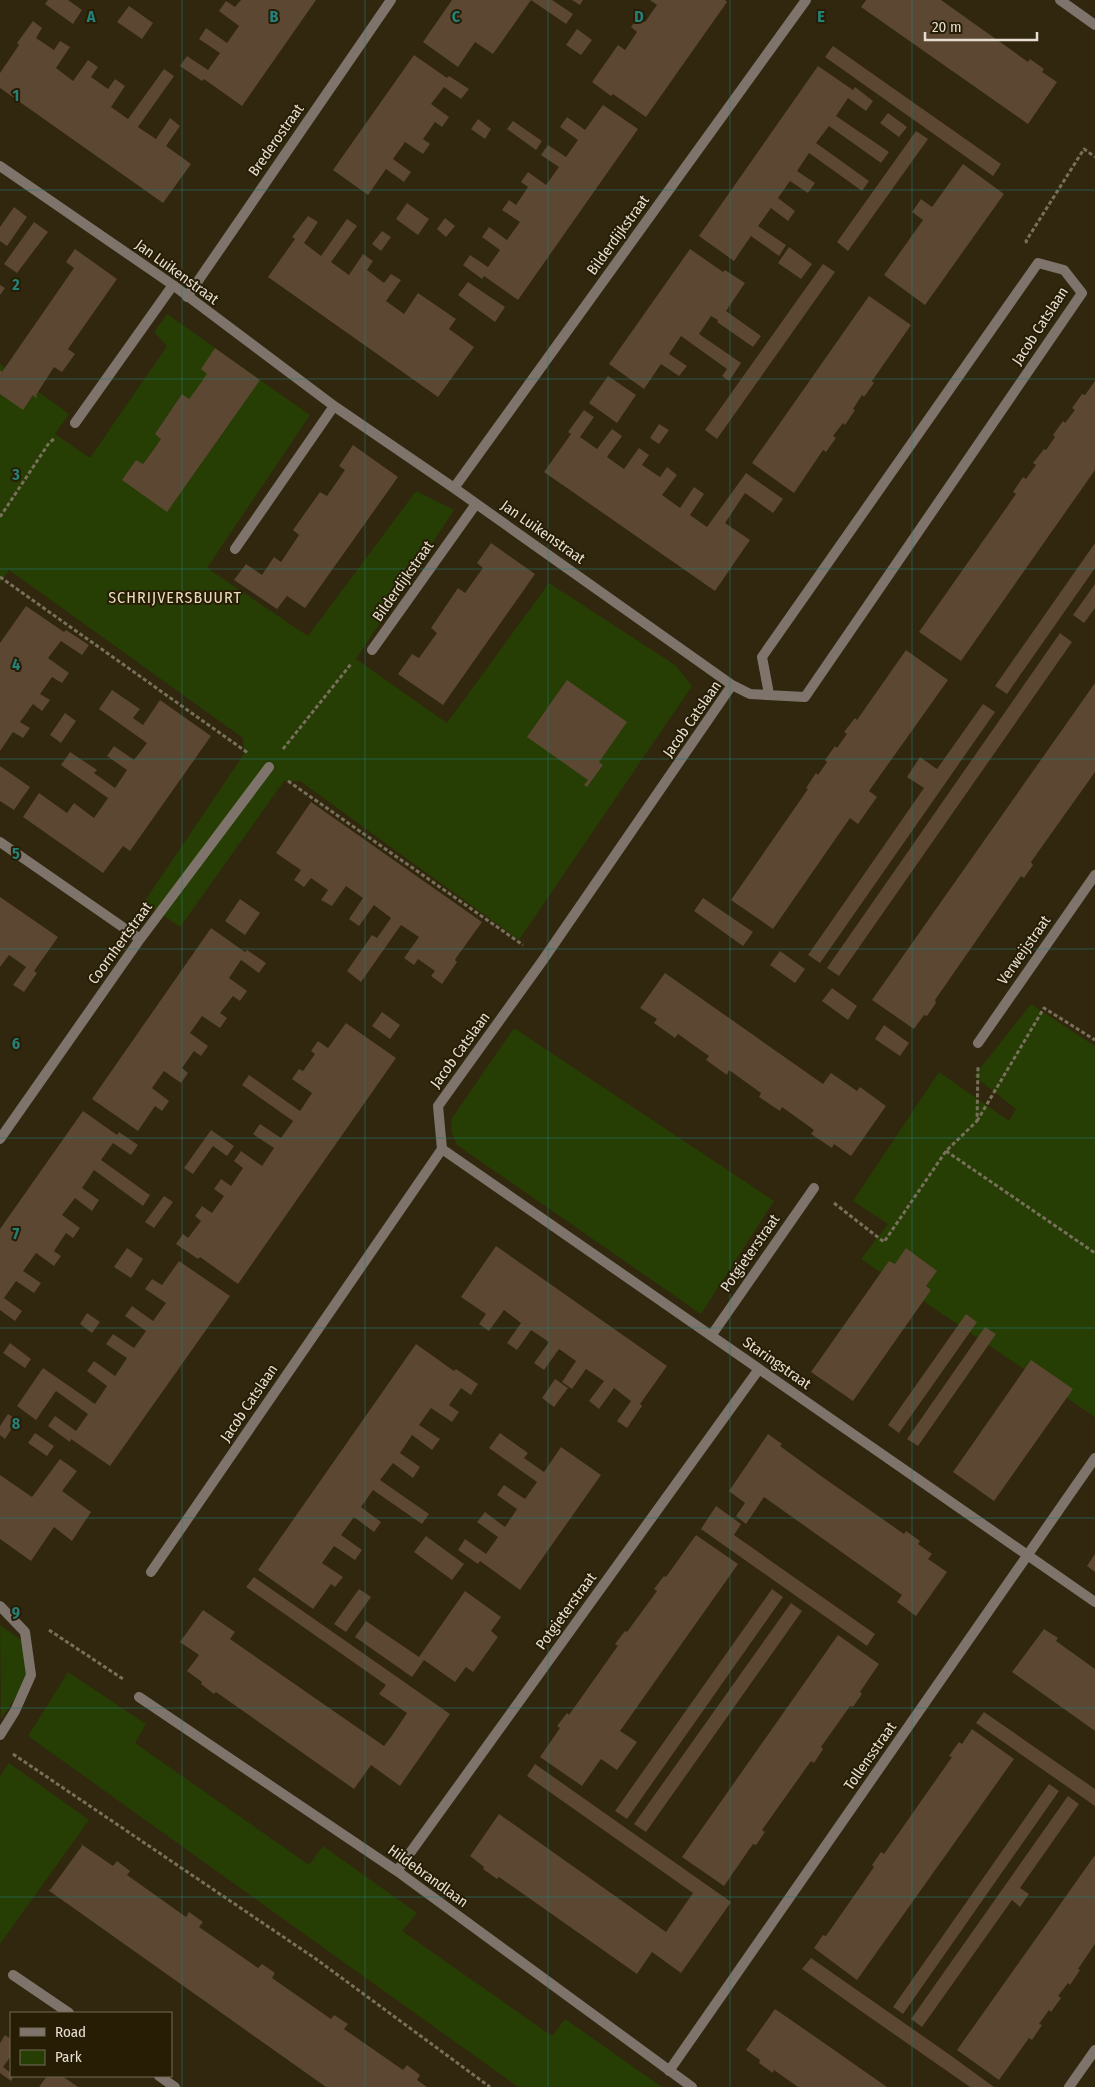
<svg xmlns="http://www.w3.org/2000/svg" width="1095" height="2087" font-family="'Fira Sans Condensed',sans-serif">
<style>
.green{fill:#263d04}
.building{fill:#5b4732}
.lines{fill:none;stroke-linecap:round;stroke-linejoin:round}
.path{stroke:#79705c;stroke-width:3;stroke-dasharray:4 2.5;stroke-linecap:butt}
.minor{stroke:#7f746c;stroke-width:10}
.grid{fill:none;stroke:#248078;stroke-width:1;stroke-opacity:0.55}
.labels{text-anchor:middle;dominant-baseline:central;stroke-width:4;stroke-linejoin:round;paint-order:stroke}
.street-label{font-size:15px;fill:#e6dfd1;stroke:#271d05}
.neighbourhood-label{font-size:16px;letter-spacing:1px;fill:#e9dcbe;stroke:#271d05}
.grid-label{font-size:16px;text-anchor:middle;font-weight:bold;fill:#248078;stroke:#271d05;stroke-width:4;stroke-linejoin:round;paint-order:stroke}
</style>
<rect width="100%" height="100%" fill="#31270e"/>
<path class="green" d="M167,314L310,415L207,568L308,636L416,491L454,510L356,659L447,723L549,583L675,665L692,686L519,940L300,781H284L180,927L144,902L244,754L243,738L9,570L0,583V364L69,414L55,434L90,458L167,346L154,332Z
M1031,1004L1095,1046V1417L861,1259L888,1224L853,1201L939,1072L1009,1121L1016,1109L974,1076Z
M514,1028L774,1201L701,1314L457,1145L451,1131L452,1118Z
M0,1625L30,1646L32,1671L1,1720Z
M68,1672L146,1724L135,1743L309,1865L323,1846L417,1913L402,1931L552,2036L565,2019L662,2087H518L28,1736Z
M9,1763L89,1820L0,1944V1776Z"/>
<path class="building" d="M48,0H68L82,10L73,24L45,4Z
M241,0H316L242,106L204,79L202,81L180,66L187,56L208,70L220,53L199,39L206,28L227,43L239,26L219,11L226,1L235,7Z
M452,0H531L493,54L475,42L458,67L423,42Z
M531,0H552L573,14L566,24Z
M572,0H583L580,5Z
M650,0H725L727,2L646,117L613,94L611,96L592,82L618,45L625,50L637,32L631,27L638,17L645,22L657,5Z
M866,0H941L1028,62L1030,59L1044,69L1042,72L1057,82L1028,124L861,7Z
M129,6L153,23L142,39L117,22Z
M33,21L42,28L36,38L54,50L60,41L70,47L56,68L73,81L88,60L98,67L91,77L108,89L115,79L125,86L111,107L128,119L164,69L174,76L138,127L156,139L170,118L180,126L166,146L191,164L163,203L0,88V73L19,45L17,43Z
M577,29L592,40L581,55L566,45Z
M833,46L1001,164L993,176L825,57Z
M414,55L447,78L449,76L469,89L461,99L444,87L431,104L449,117L442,127L435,122L423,139L430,144L423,154L405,142L393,159L411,172L404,182L386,169L368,195L333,170Z
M818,66L853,90L855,87L873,101L866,111L848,98L836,116L889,152L881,163L829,126L816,143L869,181L862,191L809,153L797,171L815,183L808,193L790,181L778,198L795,211L788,221L771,208L758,226L786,245L779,256L751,236L734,261L699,236Z
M603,105L638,129L518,300L484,276L482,279L463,265L470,255L488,267L500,250L482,237L489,227L507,240L520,222L502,210L509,200L516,205L528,187L521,182L528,172L546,185L559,167L541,155L548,145L566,157L578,140L560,127L567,117L585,130Z
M888,113L907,127L899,137L880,123Z
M478,119L491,129L485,139L471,129Z
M513,121L542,141L536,150L507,129Z
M916,131L928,139L848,251L837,242Z
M963,164L1004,194L925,305L884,275L923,220L912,212L921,199L932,207Z
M407,203L429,219L418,235L396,219Z
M14,207L27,217L7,246L0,241V227Z
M308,216L318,222L304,243L321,256L347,219L357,226L331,262L349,275L363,254L373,261L367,270L384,283L391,274L401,280L386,301L404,314L418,293L456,319L449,329L474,347L438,397L268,277L295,239L292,237Z
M445,218L455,226L446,237L437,229Z
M34,222L48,232L17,273L4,264Z
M382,231L391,237L381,251L372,244Z
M789,247L812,264L801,279L778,263Z
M75,249L117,279L68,349L75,354L62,372L54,367L36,395L37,397L36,398L33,395L23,410L0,394V370L2,372L74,268L66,262Z
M690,249L723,272L725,270L745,283L726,311L761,336L753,347L717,322L718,320L711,316L699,334L741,363L729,381L722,376L727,369L681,336L669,354L687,366L679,376L661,364L644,389L609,364Z
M823,264L835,272L717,439L705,430Z
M468,282L505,307L495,322L458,295Z
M0,285L5,288L0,295Z
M869,296L911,325L872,381L874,383L864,397L862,395L853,409L855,410L845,425L843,423L833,436L836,438L826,452L823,450L794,493L752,463Z
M215,348L260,380L167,512L122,480L136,460L143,464L152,452L161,439L155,434L182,394L189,399L198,387L207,374L201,369Z
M608,376L636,395L617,423L589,403Z
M1095,381V470L961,661L919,632L1016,494L1013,492L1023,477L1026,479L1036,465L1033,463L1044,449L1046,450L1055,437L1053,435L1063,421L1065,423L1075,410L1072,408L1082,394L1085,395Z
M584,410L594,417L580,437L597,449L612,429L622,436L607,457L624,469L639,448L649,455L642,465L660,477L667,467L677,475L662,495L680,508L694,487L704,494L690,515L707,527L746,473L783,499L773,513L745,493L725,523L750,540L715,591L544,472L571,434L568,432Z
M659,424L669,430L659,444L650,438Z
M353,445L398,477L305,608L287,596L277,609L234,580L246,564L262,575L274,557L281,562L299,535L293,530L320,492L327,496L345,470L339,466Z
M491,543L535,574L443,705L398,674L412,654L419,658L437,633L431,628L458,588L465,593L483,568L477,563Z
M1095,543V568L1007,694L995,686Z
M1095,584V608L1084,623L1073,615Z
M26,606L64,632L66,630L89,645L82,655L61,641L48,658L69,673L62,683L52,677L40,694L50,700L42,711L33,704L20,722L30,728L23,738L13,732L0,751V643Z
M1060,633L1072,642L839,976L827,968Z
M906,650L948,680L869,791L877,797L858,824L850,818L773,929L731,900L808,789L806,788L816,773L818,775L827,762L825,760L835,746L837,748L847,734L844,732L855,718L857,720Z
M567,680L627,722L599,762L603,765L587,787L584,785L588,780L527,737Z
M1095,683V772L1031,862L1033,865L1024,878L1021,876L935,1000L936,1003L927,1016L924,1015L914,1029L872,1000Z
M112,690L140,709L133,718L143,725L160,700L211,736L130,851L123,846L103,873L23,817L39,793L67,813L74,803L94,818L108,798L61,765L70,752L97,770L94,773L115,788L127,770L107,756L114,746L134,760L147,743L99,709Z
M983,704L995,712L820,963L808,955L924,788L907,777L920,757L937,769Z
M65,713L76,721L61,743L50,735Z
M0,766L30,787L14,810L0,801Z
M311,802L482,922L456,958L455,960L457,962L442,984L431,976L435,971L418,959L414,965L404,958L419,937L401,925L361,982L347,971L372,935L377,938L391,918L374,905L359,926L349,919L363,898L346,886L332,906L321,900L328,890L311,878L304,887L294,880L301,870L276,853Z
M0,897L58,937L34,971L37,973L24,992L13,985L26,967L9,955L0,967Z
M703,898L753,932L743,946L694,911Z
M240,899L260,913L245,935L225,921Z
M211,928L245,952L247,950L266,963L259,973L241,960L229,978L247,991L240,1001L233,996L220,1013L227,1018L220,1028L202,1016L190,1033L208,1046L201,1056L194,1051L182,1068L188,1073L181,1083L164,1071L152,1088L169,1101L162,1111L155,1106L138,1131L92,1099Z
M780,951L805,969L795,983L770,965Z
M665,973L823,1084L831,1073L857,1091L860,1087L886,1106L851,1156L834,1144L832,1148L811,1134L814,1130L782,1107L780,1111L759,1097L761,1093L729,1070L727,1075L706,1060L709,1056L678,1034L675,1038L654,1023L657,1019L640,1008Z
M832,988L857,1006L848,1020L822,1001Z
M382,1012L400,1025L390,1039L372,1026Z
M346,1023L396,1058L238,1284L200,1257L198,1259L176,1244L183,1234L188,1238L201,1221L195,1216L202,1206L212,1213L224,1196L214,1189L221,1179L231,1186L243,1168L234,1161L241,1151L262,1166L274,1148L253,1134L260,1124L281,1138L293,1121L242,1085L249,1075L300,1111L312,1093L292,1079L299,1069L303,1071L315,1054L311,1051L318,1041L328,1048Z
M884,1025L909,1043L900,1056L875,1039Z
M83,1111L117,1135L119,1132L138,1145L131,1155L113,1143L101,1160L150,1195L143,1206L94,1170L82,1188L99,1200L92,1211L75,1198L62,1215L80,1228L73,1238L66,1233L54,1251L61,1256L54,1266L36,1253L23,1271L41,1283L34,1293L16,1281L4,1298L22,1311L15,1321L0,1310V1229Z
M211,1130L234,1146L227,1156L213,1146L193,1174L184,1168Z
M164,1196L173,1202L154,1228L145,1222Z
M496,1246L667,1366L640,1404L642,1406L627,1428L617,1421L631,1401L614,1388L599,1409L589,1401L604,1381L586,1369L572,1389L562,1382L576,1361L559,1349L544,1370L534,1363L549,1342L531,1330L517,1350L507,1343L521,1323L504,1310L489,1331L479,1324L486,1314L461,1297Z
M127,1248L143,1259L131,1278L114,1267Z
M906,1248L937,1271L926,1286L931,1290L853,1401L811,1372L889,1261L895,1264Z
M179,1261L230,1296L110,1466L71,1439L70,1442L48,1426L55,1416L76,1431L88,1414L56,1391L36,1420L17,1406L43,1368L95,1404L107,1386L87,1371L94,1361L115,1376L127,1358L106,1344L113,1334L134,1348L146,1331L125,1316L132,1306L153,1321L166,1303L145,1289L152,1279L162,1285Z
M87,1313L100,1322L92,1333L80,1324Z
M966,1314L977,1322L899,1433L888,1425Z
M985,1327L996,1334L918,1446L907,1439Z
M10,1343L31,1359L25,1368L3,1353Z
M416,1344L454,1371L456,1369L478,1384L471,1395L461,1388L449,1405L459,1412L452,1422L431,1408L419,1425L440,1439L432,1450L412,1435L400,1453L420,1467L413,1478L393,1463L380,1480L429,1514L422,1524L373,1490L361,1507L381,1522L374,1532L354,1517L341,1535L362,1550L355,1560L334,1546L322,1563L343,1577L335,1587L331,1584L313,1609L258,1570Z
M1031,1360L1073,1389L994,1501L953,1472Z
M555,1379L568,1388L554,1407L542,1398Z
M8,1414L17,1420L5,1439L0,1435V1426Z
M35,1433L54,1446L47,1456L28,1443Z
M500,1433L528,1453L524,1458L544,1472L561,1447L601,1475L520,1590L480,1561L478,1564L458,1550L465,1539L486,1554L498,1537L477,1522L485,1512L505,1527L517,1509L497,1495L504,1485L525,1499L537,1482L489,1448Z
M768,1434L782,1444L780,1446L821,1476L904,1534L906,1531L920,1541L918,1544L932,1554L928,1559L947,1572L916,1616L897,1602L902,1595L764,1497L746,1524L736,1516L745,1503L729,1491Z
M60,1459L77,1471L62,1491L91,1512L72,1541L54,1527L31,1561L0,1539V1475L32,1497Z
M716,1506L741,1524L734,1535L875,1634L867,1646L701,1529Z
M696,1535L738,1564L620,1731L637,1742L617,1770L601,1759L582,1786L540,1757L560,1728L557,1726L567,1713L569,1715L617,1647L618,1646L615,1644L625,1631L627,1632L657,1591L654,1589L664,1576L666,1577Z
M426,1536L464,1564L452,1580L414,1552Z
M1095,1554V1572L1087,1566Z
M254,1577L450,1714L400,1786L371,1765L354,1789L216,1692L214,1694L201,1684L202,1682L187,1671L199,1655L180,1642L203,1610L235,1632L230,1639L384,1746L391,1737L407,1713L379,1694L386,1685L246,1587Z
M359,1589L371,1597L346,1632L334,1624Z
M772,1589L783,1597L627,1819L615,1811Z
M465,1591L501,1617L491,1631L498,1637L473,1672L466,1667L455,1682L424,1660L412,1677L355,1637L366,1621L419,1657Z
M791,1603L802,1611L646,1832L634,1824Z
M1044,1629L1058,1638L1056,1641L1095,1669V1731L1012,1672Z
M838,1635L879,1664L860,1692L862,1694L853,1707L850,1706L821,1747L823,1749L814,1763L811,1761L762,1830L765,1832L756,1845L753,1844L724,1886L682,1857Z
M984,1712L1095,1789V1806L976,1723Z
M972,1729L1014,1759L857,1980L814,1948L823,1935L826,1936L874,1867L872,1865L881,1852L884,1854L952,1757L949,1756L959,1742L962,1744Z
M535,1764L731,1902L681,1973L652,1952L637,1974L499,1877L497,1879L483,1869L484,1867L470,1856L499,1814L666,1932L693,1893L527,1776Z
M1049,1784L1059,1791L903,2014L893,2007Z
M1068,1796L1079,1804L1020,1888L1029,1894L1020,1907L1012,1900L922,2027L911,2019Z
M81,1844L113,1866L117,1861L130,1871L127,1875L186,1917L189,1912L203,1922L199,1927L258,1968L262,1964L275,1973L272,1978L331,2019L334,2015L348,2024L344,2029L403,2070L407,2065L420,2075L417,2080L427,2087H326L48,1890H50L82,1846Z
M1095,1855V1944L1078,1969L1080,1970L1070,1985L1068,1983L1058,1996L1061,1998L1051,2012L1049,2010L1039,2024L1042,2025L1032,2040L1029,2038L999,2080L957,2050Z
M811,1958L950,2055L994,2087H970L858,2009L802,1969Z
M775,2009L804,2029L887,2087H798L774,2070L773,2073L759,2063L760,2060L746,2050Z
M5,2035L11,2039V2056L3,2067L11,2073V2076H14L11,2081L0,2073V2043Z
M47,2076H62L78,2087H39Z"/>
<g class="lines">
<path class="path" d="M1027,243L1026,241L1084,149L1095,157
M0,517L49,443L55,438
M0,577L248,753
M283,749L351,664
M288,781L523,945
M977,1121L1044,1008L1095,1040
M946,1151L1095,1253
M834,1203L884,1242L946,1151L977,1121L978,1066
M49,1630L123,1679
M13,1754L316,1959L490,2087"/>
<path class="minor" d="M1060,0L1095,25
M0,166L173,285L334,406L454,488L732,685
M187,297L391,0
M75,423L173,285
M454,488L806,0
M235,549L334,406
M372,650L476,504
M0,842L140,939
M978,1043L1095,875
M0,1139L140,939L269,767
M442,1149L1095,1602
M711,1336L814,1188
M151,1572L442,1149L438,1106L543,960L732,685L750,694L805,697L1082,293L1064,270L1038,263L762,657L769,694
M0,1606L25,1632L31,1675L15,1711L0,1735
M139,1697L397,1871L692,2087
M397,1871L759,1369
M13,1975L69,2013
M669,2071L1095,1458
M159,2076L175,2087
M1069,2087L1095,2050"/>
</g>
<path class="grid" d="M182,0V2087M365,0V2087M548,0V2087M730,0V2087M912,0V2087M0,190H1095M0,379H1095M0,569H1095M0,759H1095M0,949H1095M0,1138H1095M0,1328H1095M0,1518H1095M0,1708H1095M0,1897H1095"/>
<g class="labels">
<g class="street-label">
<text transform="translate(276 140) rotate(-55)">Brederostraat</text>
<text transform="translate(618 235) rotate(-54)">Bilderdijkstraat</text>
<text transform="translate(177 272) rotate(36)">Jan Luikenstraat</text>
<text transform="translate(1040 326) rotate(-57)">Jacob Catslaan</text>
<text transform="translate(543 532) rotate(35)">Jan Luikenstraat</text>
<text transform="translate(403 581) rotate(-55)">Bilderdijkstraat</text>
<text transform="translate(692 719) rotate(-55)">Jacob Catslaan</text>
<text transform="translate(120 943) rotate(-54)">Coornhertstraat</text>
<text transform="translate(1024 950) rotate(-55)">Verweijstraat</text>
<text transform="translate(460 1050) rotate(-54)">Jacob Catslaan</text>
<text transform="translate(750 1253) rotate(-55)">Potgieterstraat</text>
<text transform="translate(777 1363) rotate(35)">Staringstraat</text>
<text transform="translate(249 1403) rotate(-56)">Jacob Catslaan</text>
<text transform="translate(566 1611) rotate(-54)">Potgieterstraat</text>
<text transform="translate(870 1756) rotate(-55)">Tollensstraat</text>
<text transform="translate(428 1876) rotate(36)">Hildebrandlaan</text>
</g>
<g class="neighbourhood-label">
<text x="175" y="597">SCHRIJVERSBUURT</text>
</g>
</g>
<g class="grid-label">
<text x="91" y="22">A</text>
<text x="274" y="22">B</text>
<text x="456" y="22">C</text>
<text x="639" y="22">D</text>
<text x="821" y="22">E</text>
<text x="16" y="101">1</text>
<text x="16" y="290">2</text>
<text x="16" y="480">3</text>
<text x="16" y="670">4</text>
<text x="16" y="859">5</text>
<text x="16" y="1049">6</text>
<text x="16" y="1239">7</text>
<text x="16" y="1429">8</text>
<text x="16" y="1618">9</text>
</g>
<rect x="10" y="2012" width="162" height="65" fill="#271d05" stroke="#736b57"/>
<rect x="20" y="2028" width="25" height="8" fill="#7f746c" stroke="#736b57"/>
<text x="55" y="2037" font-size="15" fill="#e6dfd1">Road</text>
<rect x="20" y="2050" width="25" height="15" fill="#263d04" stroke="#736b57"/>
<text x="55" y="2062" font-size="15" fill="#e6dfd1">Park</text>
<path d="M925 32v8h112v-8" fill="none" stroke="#e6dfd1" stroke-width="2.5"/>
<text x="932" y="32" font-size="15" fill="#e6dfd1" stroke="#271d05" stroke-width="4" paint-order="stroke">20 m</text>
</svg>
